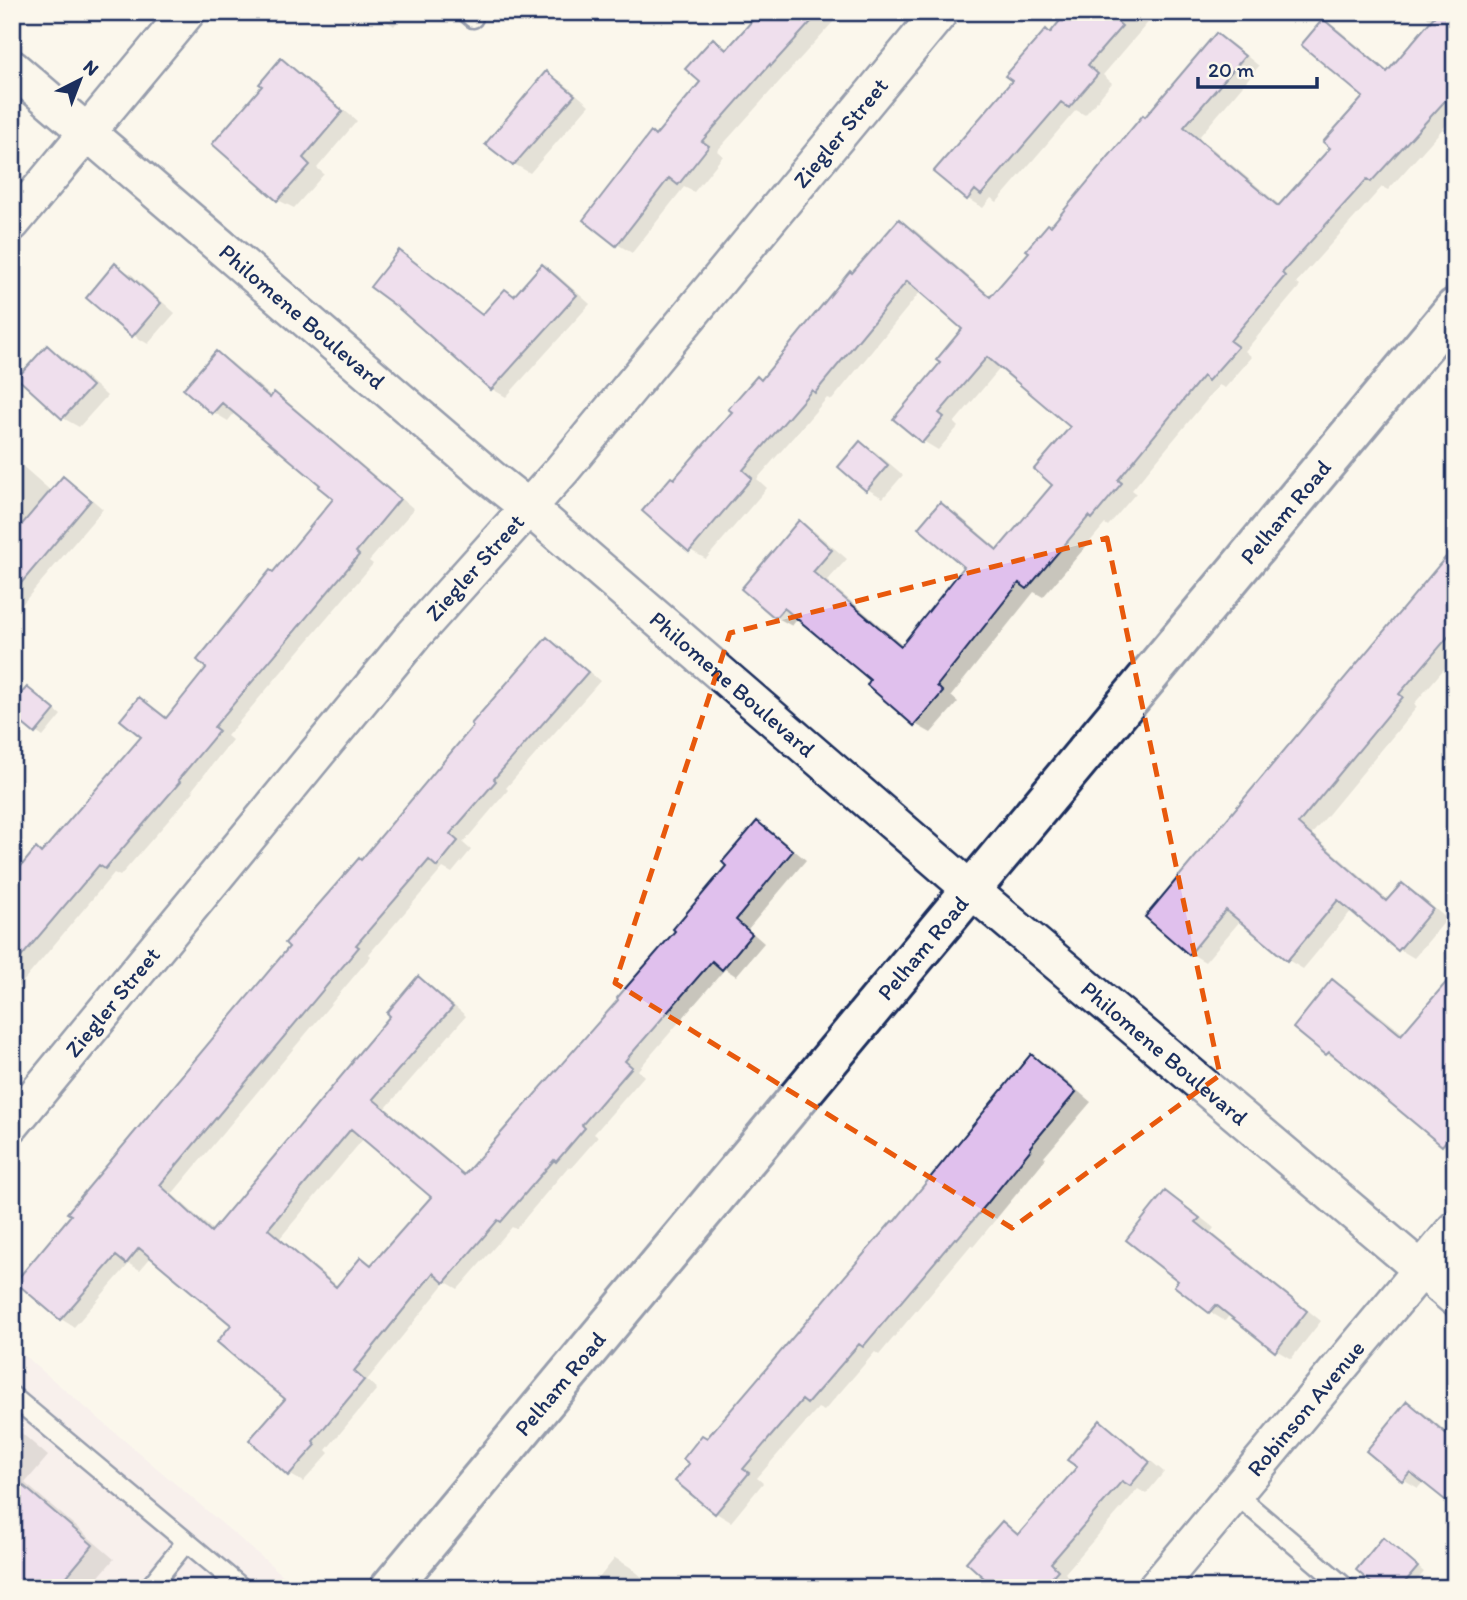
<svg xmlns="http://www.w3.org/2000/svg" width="1467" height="1600" font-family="Itim,sans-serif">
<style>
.built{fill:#f3e6ec}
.shadow{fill:#0003;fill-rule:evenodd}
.building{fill:#e0c0ed;stroke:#1b2f5e;stroke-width:2;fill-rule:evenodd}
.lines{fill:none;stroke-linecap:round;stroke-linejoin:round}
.lane-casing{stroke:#1b2f5e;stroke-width:23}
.street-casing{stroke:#1b2f5e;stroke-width:40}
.secondary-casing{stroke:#1b2f5e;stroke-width:44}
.lane{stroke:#fbf7ec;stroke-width:18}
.street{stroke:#fbf7ec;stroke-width:35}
.secondary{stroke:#fbf7ec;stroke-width:38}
.marked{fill:none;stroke:#e8590c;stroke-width:5;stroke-dasharray:14 9;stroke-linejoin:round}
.labels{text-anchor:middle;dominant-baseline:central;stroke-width:6;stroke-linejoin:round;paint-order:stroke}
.street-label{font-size:23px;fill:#1b2f5e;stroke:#fbf7ec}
</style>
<rect width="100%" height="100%" fill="#fbf7ec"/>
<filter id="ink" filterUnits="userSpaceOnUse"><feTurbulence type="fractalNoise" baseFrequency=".0143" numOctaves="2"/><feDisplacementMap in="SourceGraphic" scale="14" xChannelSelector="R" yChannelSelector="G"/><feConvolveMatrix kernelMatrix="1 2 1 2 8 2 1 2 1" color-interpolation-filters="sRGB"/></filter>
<g filter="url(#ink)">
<path class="built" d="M12,1345L298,1588H12Z"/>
<path class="shadow" d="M64,12H86L78,21Z
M374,12H406L394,26Z
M413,12H428L423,18Z
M762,12H842L717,151L723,156L694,192L684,187L632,253L617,244L657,137L702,82L713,40L729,49Z
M1069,12H1157L1103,75L1112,83L1085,115L1076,110L997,202L991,198L983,208L968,199L1014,81Z
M1422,12H1455V115L1388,190L1382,187L1296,283L1300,286L1245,351L1252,357L1225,388L1219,385L1132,490L1136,493L1108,526L1105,524L1043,597L1034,592L951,696L958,702L931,733L915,724L873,680L798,618L792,626L776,617L743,589L799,522L814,531L847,559L827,581L904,646L967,567L940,505L956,513L999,550L1055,484L1073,427L1001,367L954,423L958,427L938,450L923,441L943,363L965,328L921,291L832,400L827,398L757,479L767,488L706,559L690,550L674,481L899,221L915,230L992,297L1217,35L1232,44L1259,66L1199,137L1281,206L1332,147L1365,96L1323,21L1339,30L1389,72L1432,22Z
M281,61L297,70L357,121L317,168L324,174L294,208L278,200L214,143L264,85Z
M546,73L562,82L589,105L530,173L514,164Z
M400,253L413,261L483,315L515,297L542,266L556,274L590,304L506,397L492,389L399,306Z
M115,266L131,274L175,313L148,344L133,335Z
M47,347L62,356L107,396L79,427L63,418L19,378Z
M216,353L231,362L272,397L274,395L289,403L414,509L369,561L373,564L227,736L232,740L192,790L194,791L120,876L114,873L12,995V880L42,854L143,736L139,699L168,719L208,667L274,574L336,499L323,485L235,412L228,421L213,412Z
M860,443L876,452L903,475L883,498L867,489Z
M12,457L52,492L63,478L76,486L103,509L12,616Z
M1455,549V656L1414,704L1417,707L1312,834L1389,901L1402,885L1418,894L1447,919L1414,958L1399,949L1352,910L1303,969L1288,960L1241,920L1205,962L1190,953Z
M547,640L561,648L600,681L506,788L508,790L463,843L471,850L452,873L443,868L369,954L371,956L172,1194L214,1231L393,1016L418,979L432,987L466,1016L386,1108L466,1175L621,999L729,865L757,823L771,831L806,860L748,929L764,943L736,976L725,969L638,1070L644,1076L594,1134L598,1137L571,1168L568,1167L516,1229L512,1227L458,1289L446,1282L367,1380L377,1389L326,1450L329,1453L303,1482L289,1474L287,1399L234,1324L152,1256L140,1270L129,1264L74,1327L61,1319L362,862ZM364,1138L434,1197L373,1266L362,1259L339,1287L280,1238Z
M34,693L61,715L43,737L36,732Z
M1332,981L1348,990L1455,1074V1151L1443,1145L1343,1063L1327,1054Z
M1032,1056L1047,1065L1091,1102L1044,1157L1046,1158L1001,1213L973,1247L971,1245L879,1355L875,1352L824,1411L818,1408L757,1478L763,1483L731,1522L716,1513L677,1481L707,1440L895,1224Z
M1166,1193L1181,1202L1214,1228L1211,1232L1321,1321L1291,1359L1276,1350L1230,1314L1225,1321L1210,1312L1180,1281Z
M1408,1404L1423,1412L1455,1439V1506L1424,1481L1418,1488L1403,1479Z
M1101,1423L1116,1432L1164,1472L1146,1494L1138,1489L1065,1573L1072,1579L1065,1588H975L985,1576L1003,1523L1021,1535L1079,1467Z
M12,1425L48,1456L25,1483L114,1559L89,1588H12Z
M1383,1539L1424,1572L1411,1588H1380Z
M615,1558L630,1567L655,1588H591Z"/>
<path class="building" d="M760,12H820L771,66L770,64L702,141L709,146L678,185L669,178L616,246L583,220L651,132L655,136L700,82L685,69L713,38L726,50Z
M1067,12H1106L1122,26L1088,65L1098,74L1069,108L1061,102L981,195L975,190L967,200L933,172L1012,81L1005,76L1046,29L1050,33Z
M1438,12H1455V90L1371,182L1367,179L1282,273L1285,276L1230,341L1238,347L1208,381L1203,376L1118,480L1122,483L1092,519L1089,516L1027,589L1019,583L937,686L943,692L914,726L867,685L870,680L784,608L775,618L741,589L799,520L832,550L813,572L901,646L964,567L918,528L940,502L997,550L1052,485L1034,469L1070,427L987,357L939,413L944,417L922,443L893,419L940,363L936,360L962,329L907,281L815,393L812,390L743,470L752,478L689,552L642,511L671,477L674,479L732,412L728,409L757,376L761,380L850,271L852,273L899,219L990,297L1029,252L1026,250L1048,224L1051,226L1143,115L1145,117L1216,33L1245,56L1184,127L1278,206L1330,148L1323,142L1363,97L1301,45L1323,19L1387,72Z
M281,58L343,111L303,158L310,165L277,201L212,144L262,86L259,84Z
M546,71L575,95L513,166L485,144Z
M399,250L482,315L505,289L514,296L542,264L577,295L491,390L397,307L370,287Z
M115,263L161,303L132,337L86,298Z
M47,345L92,386L62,419L17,378Z
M216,351L270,398L274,392L400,499L356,552L359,555L214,727L219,731L178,780L180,782L105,869L99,865L12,968V877L36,848L41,853L141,737L120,720L139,697L166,718L206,668L197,660L270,570L273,572L333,499L318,487L320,485L222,403L212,414L183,389Z
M860,441L888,465L866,491L838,467Z
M63,476L91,500L12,594V536Z
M1455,546V629L1399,694L1403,697L1298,824L1386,901L1402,883L1433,909L1398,951L1338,900L1287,961L1226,910L1189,955L1145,917Z
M547,637L588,672L494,779L496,781L450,834L458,841L437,867L429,860L356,945L359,947L160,1185L211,1232L353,1062L352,1061L390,1016L387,1013L418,976L453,1007L373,1099L464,1175L618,1000L617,998L675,931L673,929L726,866L722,862L757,821L793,851L736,920L752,934L722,970L712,961L625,1061L632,1067L582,1125L585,1128L556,1162L554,1160L501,1222L498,1220L444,1283L433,1273L354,1371L364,1380L313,1441L316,1445L288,1476L249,1440L285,1399L217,1342L231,1325L139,1248L126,1264L116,1256L60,1320L15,1282L71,1215L67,1213L289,947L285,943L359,858L361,860L473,726L471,724ZM351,1129L431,1197L371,1265L361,1257L336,1287L268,1229Z
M27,687L55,710L35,734L12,715V704Z
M1455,972V1130L1442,1146L1329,1052L1326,1055L1293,1028L1332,979L1401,1035Z
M1031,1054L1076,1092L1030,1147L1031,1149L986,1205L957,1239L955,1238L863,1347L859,1344L807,1404L802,1400L743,1469L749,1473L715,1514L675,1481L689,1464L683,1459L702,1435L707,1438L892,1221L894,1222Z
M1165,1191L1200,1218L1196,1222L1307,1311L1275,1352L1216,1305L1209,1313L1174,1286L1178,1281L1126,1240Z
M1407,1401L1455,1441V1508L1410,1472L1402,1481L1366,1451Z
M1100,1420L1150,1462L1130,1486L1122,1481L1051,1563L1058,1570L1042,1588H995L966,1562L1002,1521L1018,1535L1077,1467L1067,1460Z
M12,1476L93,1545L57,1588H12Z
M1383,1537L1418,1567L1400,1588H1377L1356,1570Z"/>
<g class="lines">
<g class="lane-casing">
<path id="lane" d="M466,12L473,18
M12,1396L242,1588
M1234,1493L1346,1588
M149,1588L186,1542"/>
</g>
<g class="street-casing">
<g id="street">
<path id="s1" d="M12,68L491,478L529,508L970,889L1455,1298"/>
<path d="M12,223L187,12"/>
<path id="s2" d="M12,1124L414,635L562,470L940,12"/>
<path id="s3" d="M1156,1588L1455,1229"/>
</g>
</g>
<g class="secondary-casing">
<g id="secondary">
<path id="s4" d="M390,1588L1455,308"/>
</g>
</g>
<use href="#lane" class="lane"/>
<use href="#street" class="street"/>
<use href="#secondary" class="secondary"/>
</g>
</g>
<path d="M0 0H1467V1600H0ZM1107,538L1220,1075L1012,1228L615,983L730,633Z" fill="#fbf7ec" fill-opacity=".55" fill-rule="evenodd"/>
<path class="marked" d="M1107,538L1220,1075L1012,1228L615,983L730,633Z"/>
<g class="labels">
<g class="street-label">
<text stroke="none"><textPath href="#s2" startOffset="1292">Ziegler Street</textPath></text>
<text stroke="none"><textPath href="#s1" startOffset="382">Philomene Boulevard</textPath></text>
<text stroke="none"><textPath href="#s4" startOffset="1400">Pelham Road</textPath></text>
<text stroke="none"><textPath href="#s2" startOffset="724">Ziegler Street</textPath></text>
<text stroke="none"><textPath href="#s1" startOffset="948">Philomene Boulevard</textPath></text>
<text stroke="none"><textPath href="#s4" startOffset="833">Pelham Road</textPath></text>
<text stroke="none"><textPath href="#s2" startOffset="158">Ziegler Street</textPath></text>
<text stroke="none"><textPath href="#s1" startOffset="1516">Philomene Boulevard</textPath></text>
<text stroke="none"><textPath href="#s4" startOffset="266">Pelham Road</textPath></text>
<text stroke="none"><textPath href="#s3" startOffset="234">Robinson Avenue</textPath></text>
</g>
</g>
<rect width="1467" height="1600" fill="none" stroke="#fbf7ec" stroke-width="42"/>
<rect x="21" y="21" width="1425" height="1558" fill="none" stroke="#1b2f5e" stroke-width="2.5" filter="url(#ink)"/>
<g transform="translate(80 80) rotate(42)" stroke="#fbf7ec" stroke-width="5" paint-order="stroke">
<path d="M0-5L12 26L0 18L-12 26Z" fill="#1b2f5e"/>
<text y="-10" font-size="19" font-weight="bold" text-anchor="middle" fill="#1b2f5e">N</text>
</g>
<path d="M1198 77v10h119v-10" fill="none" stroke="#1b2f5e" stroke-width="3.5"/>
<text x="1208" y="77" font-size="21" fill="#1b2f5e" stroke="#fbf7ec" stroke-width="5" paint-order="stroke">20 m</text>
</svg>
